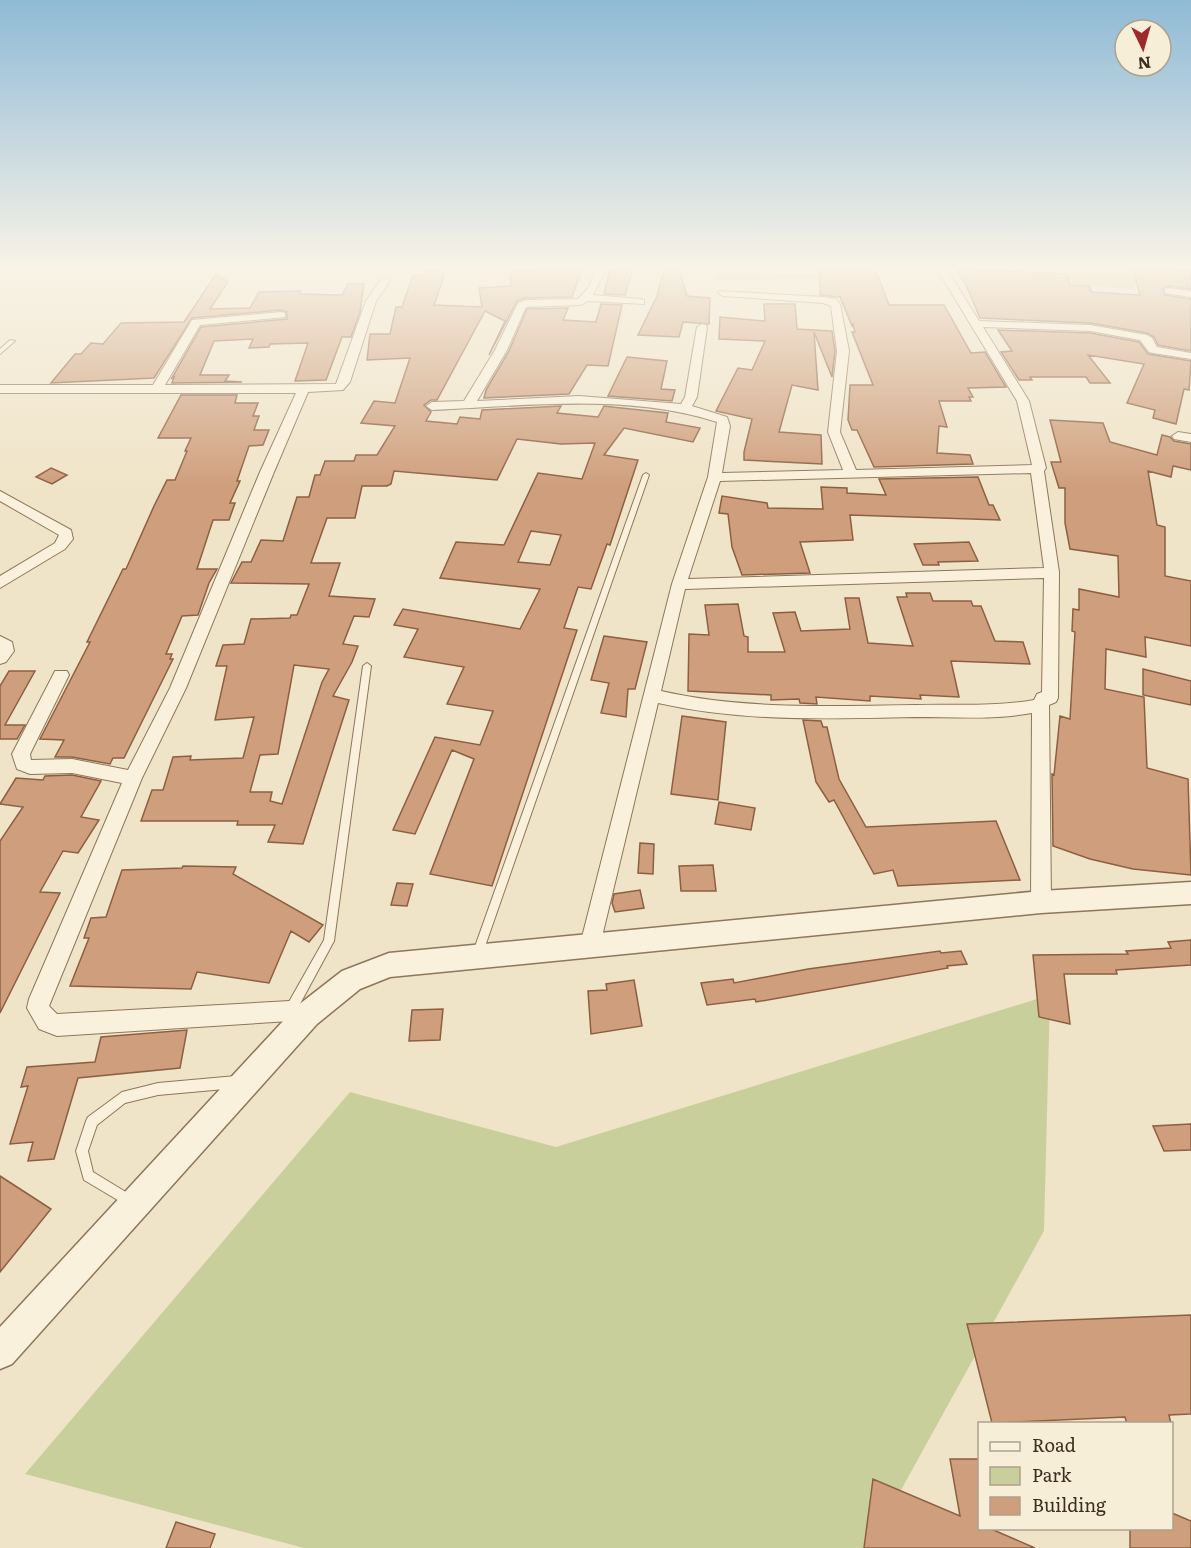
<svg xmlns="http://www.w3.org/2000/svg" width="1191" height="1548" font-family="Literata,serif">
<style>
.green{fill:#c9cf9b}
.building{fill:#cf9f7d;stroke:#8d5f41;stroke-width:1.5;fill-rule:evenodd}
.lines{fill:none;stroke-linecap:round;stroke-linejoin:round}
.service-casing{stroke:#8d765c;stroke-width:2}
.minor-casing{stroke:#8d765c;stroke-width:2}
.tertiary-casing{stroke:#8d765c;stroke-width:3}
.service{fill:#faf1dc;fill-rule:evenodd}
.minor{fill:#faf1dc;fill-rule:evenodd}
.tertiary{fill:#faf1dc;fill-rule:evenodd}
</style>
<rect width="100%" height="100%" fill="#f0e4c8"/>
<path class="green" d="M715,269H828L832,279L716,280Z
M1049,269H1139L1134,290L1052,282Z
M1050,995L1044,1231L869,1548H304L25,1474L350,1092L556,1147Z"/>
<path class="building" d="M547,269H582L572,297L526,298L517,301L489,355L505,321L485,311L437,400H431L424,405L431,412L426,421L457,424L460,417L480,419L482,410L561,406L557,413L598,417L604,406L612,407L668,413L666,422L700,428L693,442L624,428L604,455L638,460L610,545L607,544L591,589L578,587L564,628L577,630L492,886L430,874L474,759L452,750L415,834L393,830L435,737L480,745L493,711L447,704L464,667L404,657L418,629L394,625L403,609L520,629L540,589L440,578L456,542L504,545L538,473L582,479L595,443L561,444L517,439L497,480L394,471L391,484L387,486H362L355,518H327L311,563H340L329,596L375,599L369,617L354,616L343,644L358,646L352,662L333,696L349,700L303,844L268,842L275,825H237L238,821H141L152,790H163L173,757L191,756L190,760L243,758L254,717L215,720L227,666H216L223,645L244,644L251,619L290,618L291,615H297L309,584L231,583L242,562H251L261,540L283,541L297,497H309L315,475H320L325,461H354L356,455H377L395,426L361,423L374,401L395,403L410,358L367,360L370,334H390L396,307H402L413,275H423L425,270L443,271L442,276H444L434,305L482,307L479,288L511,286L510,271ZM531,531L561,535L550,565L518,562ZM294,665L329,669L322,682L282,804L270,801L272,792H250L260,755L278,754Z
M610,269H633L625,295L604,294Z
M664,269H679L687,296L710,298L709,324L683,322L679,337L638,335L657,296Z
M820,269H875L889,305H944L971,353L985,352L1006,387L968,388L973,397H969L971,401H939L947,427L939,426L937,453L970,455L973,464L874,467L857,430H852L848,420L850,385H873L852,332H855L853,324L852,326L840,297L820,295Z
M956,269L1067,274L1070,285L1089,286L1092,292L1140,295L1133,269H1177L1191,272V289L1169,286L1163,289L1165,295L1191,299V351L1158,345L1154,337L1147,333L1090,323L980,318L966,285Z
M216,274L228,282L210,309L250,308L259,292L301,291L299,294L342,295L348,284H364L360,312L351,337H342L326,380L295,381L308,343L270,344L269,347L249,348L253,339L214,341L200,375H229L225,381L242,382L172,383L174,377L172,378L201,327L287,319V312L281,310L192,318L154,378L51,383L75,354H81L91,343L103,344L121,323L184,322Z
M601,304L622,305L608,366L587,365L569,394L484,398L486,390L509,351L527,309L568,308L563,320L596,322Z
M764,304H795L797,329L832,331L835,351L832,377L814,332L818,390L792,385L779,432L821,435L822,464L744,460V452L752,419L716,411L738,368L752,370L765,341L719,339L720,317L765,321Z
M998,330L1090,333L1139,342L1148,354L1191,361L1189,390L1184,389L1176,424L1153,418L1155,410L1127,403L1144,364L1088,355L1110,383H1090L1086,377H1030L1032,380H1019L1001,352L1012,351Z
M627,357L667,361L661,389L675,390L672,401L608,396Z
M181,395H237L235,403H258L253,416H259L254,430H269L263,445L249,446L237,481H240L230,503H235L229,520H213L197,569H217L209,583L198,615L182,616L166,654H172L170,659H173L124,758H113L110,764L72,757H55L64,740L40,739L90,642H87L123,569H126L154,506L167,480H175L187,451H185L191,438H158Z
M1050,420L1103,423L1110,442L1157,455L1162,435L1170,437L1174,441L1191,444V470L1173,466L1171,477L1148,471L1157,525L1165,527V576L1191,581V646L1145,637L1146,657L1106,649L1105,689L1144,697L1147,768L1188,779L1191,875L1133,869L1090,859L1053,846L1052,774L1054,775L1060,716L1070,719L1075,632L1072,631L1073,609L1079,610V589L1119,597L1118,556L1070,549L1065,523V488H1059L1051,462H1061Z
M51,468L67,475L52,484L36,477Z
M978,477L989,505H993L1000,520L850,515L853,540L800,542L810,573L742,575L732,547L728,514L719,513L722,496L767,503L768,508L823,509L821,487L847,488V493L886,495L879,479Z
M969,542L978,561L938,562L939,565H923L914,544Z
M906,593H930L933,601H971L973,606H981L995,641L1023,642L1030,664L951,661L959,697L920,695L921,699L870,696V701L816,697L817,704L800,703L799,699L771,700V695L688,691L689,634L709,635L705,605L738,604L744,636L748,637V652H785L773,613L795,612L801,631L850,629L845,598H859L868,643L913,646L897,597H907Z
M604,636L647,642L635,689H628L626,717L601,713L609,683L591,680Z
M1143,669L1191,681V705L1143,695Z
M9,671H35L5,725H25L17,739H0V686Z
M682,716L726,722L718,800L671,794Z
M803,720L821,721L823,727H827L839,779L866,827L996,821L1020,880L898,886L893,870L874,874L834,800L829,802L816,782Z
M72,775L101,781L81,817L99,820L78,853L63,851L40,892L60,893L0,1013V841L23,807L0,804L16,778L43,780L45,776Z
M719,802L755,808L751,830L715,824Z
M640,843L654,844L653,874L638,873Z
M713,865L716,891H681L679,866Z
M183,866L236,867L233,874L323,925L309,942L291,931L269,983L197,972L191,989L70,986L89,938H84L91,918L106,917L122,870L182,868Z
M397,883L413,884L407,906L391,905Z
M640,890L644,908L615,912L612,903L614,894Z
M1191,940V965L1116,970L1117,974H1064L1070,1024L1039,1017L1033,955L1128,954L1126,951L1171,948L1168,942Z
M940,951L941,953L961,951L967,964L947,966L948,968L756,1002L755,999L707,1005L701,983L733,979L734,983L808,969Z
M634,980L642,1026L591,1034L588,991L607,990L606,984Z
M443,1009L440,1040L409,1041L412,1010Z
M187,1030L180,1068L78,1078L54,1159L28,1161L33,1142L10,1144L28,1086L21,1087L27,1067L95,1062L101,1037Z
M1191,1124V1150L1164,1151L1153,1126Z
M0,1176L51,1209L0,1272Z
M1191,1315V1414L1169,1415L1171,1424H1127L1125,1417L992,1423L967,1324Z
M950,1459H980V1528H989L1035,1548H864L873,1479L960,1516Z
M1172,1513L1191,1521V1548H1130V1528H1172Z
M176,1522L215,1534L210,1548H166Z"/>
<g class="lines">
<g class="service-casing">
<path id="service" d="M10,340L15,341L0,354V349Z
M646,473L649,475L482,955L481,958L477,960L473,958L472,955L643,475Z
M367,663L371,666L334,941L294,1015L290,1016L286,1015L285,1011L286,1007L324,940L363,666Z
M236,1076L240,1078L242,1082L240,1086L236,1088L158,1095L125,1103L97,1125L88,1151L93,1172L134,1197L136,1201L134,1205L130,1207L126,1205L84,1180L76,1151L86,1121L88,1117L122,1092L158,1083Z"/>
</g>
<g class="minor-casing">
<path id="minor" d="M596,269H606L593,295L640,299L644,300V304L588,301L581,305L526,307L507,350L477,401L579,396L681,404L685,397L697,327L702,324L706,325L707,327L697,397L692,406L727,417L730,426L722,473L843,470L828,432L837,351L831,306L823,303L723,296L718,293L719,291L823,297L836,299L840,304L849,351L840,432L856,470L1032,465L1017,401L937,269H947L979,321L1090,325L1147,335L1152,338L1157,347L1191,353V359L1153,353L1149,352L1140,340L1090,331L983,327L1029,401L1046,468L1044,471L1059,572L1058,698L1056,702L1049,705L1051,902L1048,908L1041,911L1034,908L1031,902L1032,713C994,720 953,717 914,717C828,719 742,722 658,703L600,945L597,952L590,954L583,952L580,945L672,584L708,477L717,422C627,393 525,406 432,410L426,406L432,402L464,401L495,350L518,303L526,300L578,299L589,287ZM1031,473L1044,568L688,579L720,481ZM1044,578L1042,692L1037,694L1034,700C995,707 955,704 916,705C830,706 745,710 661,691L685,589Z
M385,278L390,281L376,301L350,382L343,390L308,392L274,472L186,688L142,778L49,1006L57,1014L290,1001L315,1008L318,1015L315,1022L307,1025L290,1021L57,1036L39,1029L27,1008L29,999L122,783L72,773L30,774L17,769L12,754L53,675L55,671H67L69,675L30,754L31,760L72,759L128,770L170,688L260,472L296,393H0V385H153L192,320L281,312L285,313V317L200,325L165,385L336,384L366,301L381,279Z
M1169,288L1191,291V297L1165,293V289Z
M1178,432L1191,434V442L1174,439L1172,436Z
M0,491L71,530L73,539L65,549L0,588V576L55,543L59,535L0,501Z
M0,636L12,642L14,651L6,662L0,664Z"/>
</g>
<g class="tertiary-casing">
<path id="tertiary" d="M1191,882V904L1041,913L390,977L360,989L317,1024L12,1364L0,1369V1327L297,1006L342,971L389,953L1041,891Z"/>
</g>
<use href="#service" class="service"/>
<use href="#minor" class="minor"/>
<use href="#tertiary" class="tertiary"/>
</g>
<linearGradient id="sky" x2="0" y2="1"><stop stop-color="#8fbad6"/><stop offset="0.55" stop-color="#f8f3e6"/><stop offset="1" stop-color="#f8f3e6" stop-opacity="0"/></linearGradient>
<rect width="1191" height="486" fill="url(#sky)"/>
<rect x="978" y="1422" width="195" height="108" fill="#f7eed8" stroke="#ada18e" stroke-width="1.5"/>
<rect x="990" y="1442" width="30" height="9" fill="#faf1dc" stroke="#ada18e" stroke-width="1.5"/>
<text x="1032" y="1452" font-size="18" fill="#3d2e20">Road</text>
<rect x="990" y="1467" width="30" height="18" fill="#c9cf9b" stroke="#ada18e" stroke-width="1.5"/>
<text x="1032" y="1482" font-size="18" fill="#3d2e20">Park</text>
<rect x="990" y="1497" width="30" height="18" fill="#cf9f7d" stroke="#ada18e" stroke-width="1.5"/>
<text x="1032" y="1512" font-size="18" fill="#3d2e20">Building</text>
<g transform="translate(1143 48) rotate(175)"><circle r="28" fill="#f7eed8" stroke="#ada18e" stroke-width="1.5"/>
<path d="M0-4.5L10 22L0 15L-10 22Z" fill="#9e2a2b"/>
<text y="-9" font-size="16" font-weight="bold" text-anchor="middle" fill="#3d2e20">N</text>
</g>
</svg>
